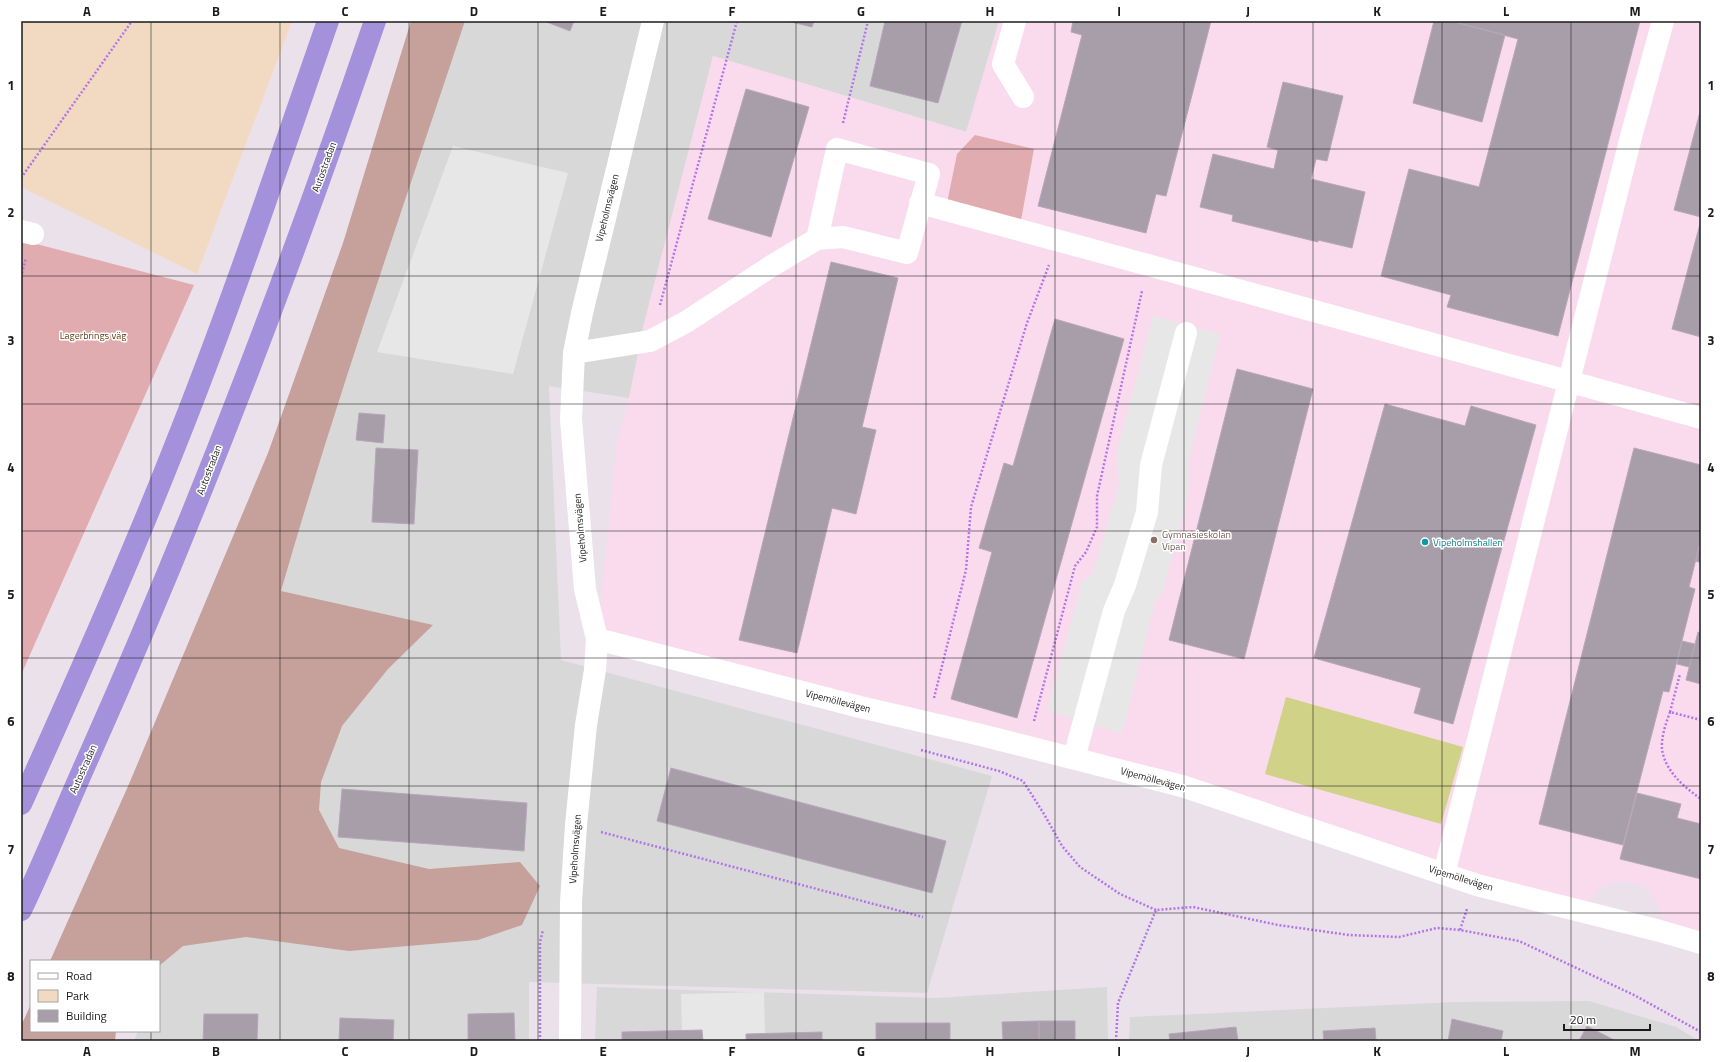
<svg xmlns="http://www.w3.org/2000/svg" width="1722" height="1062" font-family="'Titillium Web',sans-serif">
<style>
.residential{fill:#d8d8d9}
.education{fill:#fadbed}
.grass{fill:#e1acaf}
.forest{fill:#c6a09a}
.park{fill:#f2dac2}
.pitch{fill:#cfd287}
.parking{fill:#e7e7e7}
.building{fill:#a79ea9;stroke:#b8a6bb}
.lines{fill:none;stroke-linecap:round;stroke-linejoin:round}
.path{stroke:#b275e9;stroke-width:2.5;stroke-dasharray:2 2;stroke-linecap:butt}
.minor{stroke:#fff;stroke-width:22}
.highway{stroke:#a391db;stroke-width:22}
.grid{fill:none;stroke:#1b1b1b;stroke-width:1;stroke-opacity:0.55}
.education-dot{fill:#8d6e63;stroke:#fff;stroke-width:1.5}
.culture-dot{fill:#0f9aa8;stroke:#fff;stroke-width:1.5}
.labels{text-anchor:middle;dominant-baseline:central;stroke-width:3;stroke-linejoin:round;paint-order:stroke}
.street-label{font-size:10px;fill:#1b1b1b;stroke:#fff}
.park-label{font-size:10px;fill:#6b4217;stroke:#fff}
.education-label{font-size:10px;fill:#785e54;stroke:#fff;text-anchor:start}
.culture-label{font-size:10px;fill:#0d838f;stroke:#fff;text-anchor:start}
.neatline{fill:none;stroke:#1b1b1b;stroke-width:1.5}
.grid-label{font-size:13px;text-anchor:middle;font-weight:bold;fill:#1b1b1b}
</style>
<rect width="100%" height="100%" fill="#ebe1ea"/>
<path class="residential" d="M465,21H999L967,132L713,56L629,398L549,386L561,660L992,776L927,993L529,982V1041H134L138,1031H159V961L344,367Z
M597,987L936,998L1107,987L1108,1041H595Z
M1589,1001L1676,1027L1699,1041H1129L1130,1017L1454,1002Z"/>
<path class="education" d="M999,21H1701V943L1660,931L1661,914L1658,905L1651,893L1642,886L1629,882H1612L1600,888L1589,899L1583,912L1182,786L597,639L617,441L629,398L643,327L713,56L966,132Z"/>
<path class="grass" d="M975,135L1034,149L1020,226L947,203L957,154Z
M21,240L194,285L21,675Z"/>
<path class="forest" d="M411,21H465C402,211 336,399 281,591L433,625L388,669L342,726L321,782L319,810L339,848L429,869L520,862L540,886L522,925L478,940L349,951L246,937L183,946L159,966V961H50L129,784L268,453L343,243Z
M31,1004V1031H116L115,1041H21V1026Z"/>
<path class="park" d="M21,21H292L197,274L21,187Z"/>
<path class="pitch" d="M1286,697L1463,747L1441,824L1265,774Z"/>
<path class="parking" d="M453,146L568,173L513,374L377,352Z
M1153,316L1220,334L1189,459L1188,496L1162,594L1155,601L1122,734L1047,710L1082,582L1093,574L1119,483L1117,451Z
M764,992L765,1033L746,1034V1041H703L702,1030H682L681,994Z"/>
<path class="building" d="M544,21H574L570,31Z
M787,21H814L812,27Z
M885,21H962L938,103L870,86Z
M1073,21H1211L1166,196L1156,194L1146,233L1038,206L1082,35L1071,32Z
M1434,21H1451L1505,35L1482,122L1413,103Z
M1451,21H1640L1558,336L1447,307L1451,295L1381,276L1409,169L1479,187L1518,39Z
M1283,82L1343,96L1327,161L1316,159L1311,179L1365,192L1352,248L1318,240V242L1232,221L1233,215L1200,207L1213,154L1274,169L1278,150L1267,147Z
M746,89L809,107L771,237L708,219Z
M1701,108V217L1674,210Z
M1701,220V337L1672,329Z
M831,262L898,278L862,427L876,430L856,514L832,508L797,653L739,640Z
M1055,319L1124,339L1017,718L951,699L992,552L979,548L1004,463L1013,466Z
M1237,369L1313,389L1244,659L1169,640Z
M1385,404L1465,426L1471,406L1536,425L1453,724L1414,713L1421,688L1314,658Z
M359,413L385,415L383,443L356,440Z
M376,448L418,450L414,524L372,522Z
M1634,448L1701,465V539L1689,587L1695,589L1669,692L1663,691L1623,845L1539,824Z
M1698,549L1701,550V563L1696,561Z
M1698,632L1701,633V684L1686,680Z
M1682,641L1695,644L1689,667L1677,664Z
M671,768L946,841L932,893L657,821Z
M342,789L527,803L524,851L338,837Z
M1637,793L1681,804L1677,818L1701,824V879L1620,859Z
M514,1013L515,1041H468V1014Z
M204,1014H258L257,1041H203Z
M340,1018L394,1020L393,1041H339Z
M1452,1019L1503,1031L1501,1041H1448Z
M1039,1021V1041H1003L1002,1022Z
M1039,1021H1075V1041H1039Z
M876,1023H950V1041H876Z
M1587,1026L1616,1041H1579Z
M1236,1027L1238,1041H1170L1169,1034Z
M1375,1028L1376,1041H1324L1323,1031Z
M702,1030L703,1041H622V1032Z
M822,1032V1041H746V1034Z"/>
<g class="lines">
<path class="path" d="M843,123L868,21
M21,178L132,21
M21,277L26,258
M660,305L737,21
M934,698L966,570L971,507L1027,323L1049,265
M1670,712L1680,674
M1701,720L1670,712C1666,723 1661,737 1662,749C1665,771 1684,787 1701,799
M1034,721L1075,566L1086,552L1097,527V496L1142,291
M921,750L999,771L1023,781L1044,814L1062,846L1080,867L1120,894L1156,910
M601,832L923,917
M1460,930L1467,909
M540,1041V942L543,930
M1116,1041L1118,1003L1156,910L1193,907L1278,925L1349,935L1399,937L1437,928L1460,930L1519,941L1634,995L1701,1032"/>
<path class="minor" d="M1015,21L1003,64L1023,97
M920,203L1148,265L1701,418
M21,231L33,234
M574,353L650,341L686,322L773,265L817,239L843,237L907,253L929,174L837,149L817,239
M597,639L860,707L981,735L1182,786L1477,885L1660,931L1701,943
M1074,758L1114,611L1125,585L1147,512L1151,465L1186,333
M1444,874L1632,133L1663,21
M570,1041L571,902L576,825L586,725L595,670L597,639L585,589L571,419L574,353L582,313L653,21"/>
<path class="highway" d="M21,804C74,687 126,570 173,451C230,309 278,165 328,21
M21,910C45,860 66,807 89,756C196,516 290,270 375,21"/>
</g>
<path class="grid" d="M151,21V961M280,21V1041M409,21V1041M538,21V1041M667,21V1041M796,21V1041M926,21V1041M1055,21V1041M1184,21V1041M1313,21V1041M1442,21V1041M1571,21V1041M21,149H1701M21,276H1701M21,404H1701M21,531H1701M21,658H1701M21,786H1701M21,913H1701M151,1031V1041"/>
<circle class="education-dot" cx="1154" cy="540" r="4"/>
<circle class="culture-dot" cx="1425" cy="542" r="4"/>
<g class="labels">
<g class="street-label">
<text transform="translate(324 167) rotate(-70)">Autostradan</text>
<text transform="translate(607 208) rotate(-76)">Vipeholmsvägen</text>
<text transform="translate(209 470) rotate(-69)">Autostradan</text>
<text transform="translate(580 528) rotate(-95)">Vipeholmsvägen</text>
<text transform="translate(838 701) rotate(14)">Vipemöllevägen</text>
<text transform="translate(83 769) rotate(-66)">Autostradan</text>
<text transform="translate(1153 779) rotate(15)">Vipemöllevägen</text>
<text transform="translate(575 849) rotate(-86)">Vipeholmsvägen</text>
<text transform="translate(1461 878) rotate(17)">Vipemöllevägen</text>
</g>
<g class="park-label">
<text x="93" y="335">Lagerbrings väg</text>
</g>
<g class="education-label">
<text x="1162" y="534">Gymnasieskolan<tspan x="1162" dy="12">Vipan</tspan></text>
</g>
<g class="culture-label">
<text x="1433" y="542">Vipeholmshallen</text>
</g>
</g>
<rect width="1722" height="1062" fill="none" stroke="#ffffff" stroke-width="44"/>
<rect x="30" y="960" width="130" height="72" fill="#ffffff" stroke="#a4a4a4"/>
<rect x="38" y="973" width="20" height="6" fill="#ffffff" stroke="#a4a4a4"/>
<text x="66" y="980" font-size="12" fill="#1b1b1b">Road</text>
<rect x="38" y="990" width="20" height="12" fill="#f2dac2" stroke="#a4a4a4"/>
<text x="66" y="1000" font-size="12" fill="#1b1b1b">Park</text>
<rect x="38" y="1010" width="20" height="12" fill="#a79ea9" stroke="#a4a4a4"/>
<text x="66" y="1020" font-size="12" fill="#1b1b1b">Building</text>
<path d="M1564 1024v6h86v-6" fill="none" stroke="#1b1b1b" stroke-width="2"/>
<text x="1570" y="1024" font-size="12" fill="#1b1b1b" stroke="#ffffff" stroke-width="3" paint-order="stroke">20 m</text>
<rect x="22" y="22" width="1678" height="1018" class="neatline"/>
<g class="grid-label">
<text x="87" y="16">A</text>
<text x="216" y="16">B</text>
<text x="345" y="16">C</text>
<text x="474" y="16">D</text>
<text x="603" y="16">E</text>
<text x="732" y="16">F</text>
<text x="861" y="16">G</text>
<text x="990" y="16">H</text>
<text x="1119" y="16">I</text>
<text x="1248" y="16">J</text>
<text x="1377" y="16">K</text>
<text x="1506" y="16">L</text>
<text x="1635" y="16">M</text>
<text x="11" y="90">1</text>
<text x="1711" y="90">1</text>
<text x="11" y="217">2</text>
<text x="1711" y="217">2</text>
<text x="11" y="345">3</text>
<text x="1711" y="345">3</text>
<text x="11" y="472">4</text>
<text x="1711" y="472">4</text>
<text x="11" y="599">5</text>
<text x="1711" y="599">5</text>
<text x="11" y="726">6</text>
<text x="1711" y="726">6</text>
<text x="11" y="854">7</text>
<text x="1711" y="854">7</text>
<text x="11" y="981">8</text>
<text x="1711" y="981">8</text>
<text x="87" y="1056">A</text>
<text x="216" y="1056">B</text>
<text x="345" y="1056">C</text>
<text x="474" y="1056">D</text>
<text x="603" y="1056">E</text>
<text x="732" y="1056">F</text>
<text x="861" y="1056">G</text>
<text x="990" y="1056">H</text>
<text x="1119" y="1056">I</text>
<text x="1248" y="1056">J</text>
<text x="1377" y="1056">K</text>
<text x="1506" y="1056">L</text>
<text x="1635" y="1056">M</text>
</g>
</svg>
